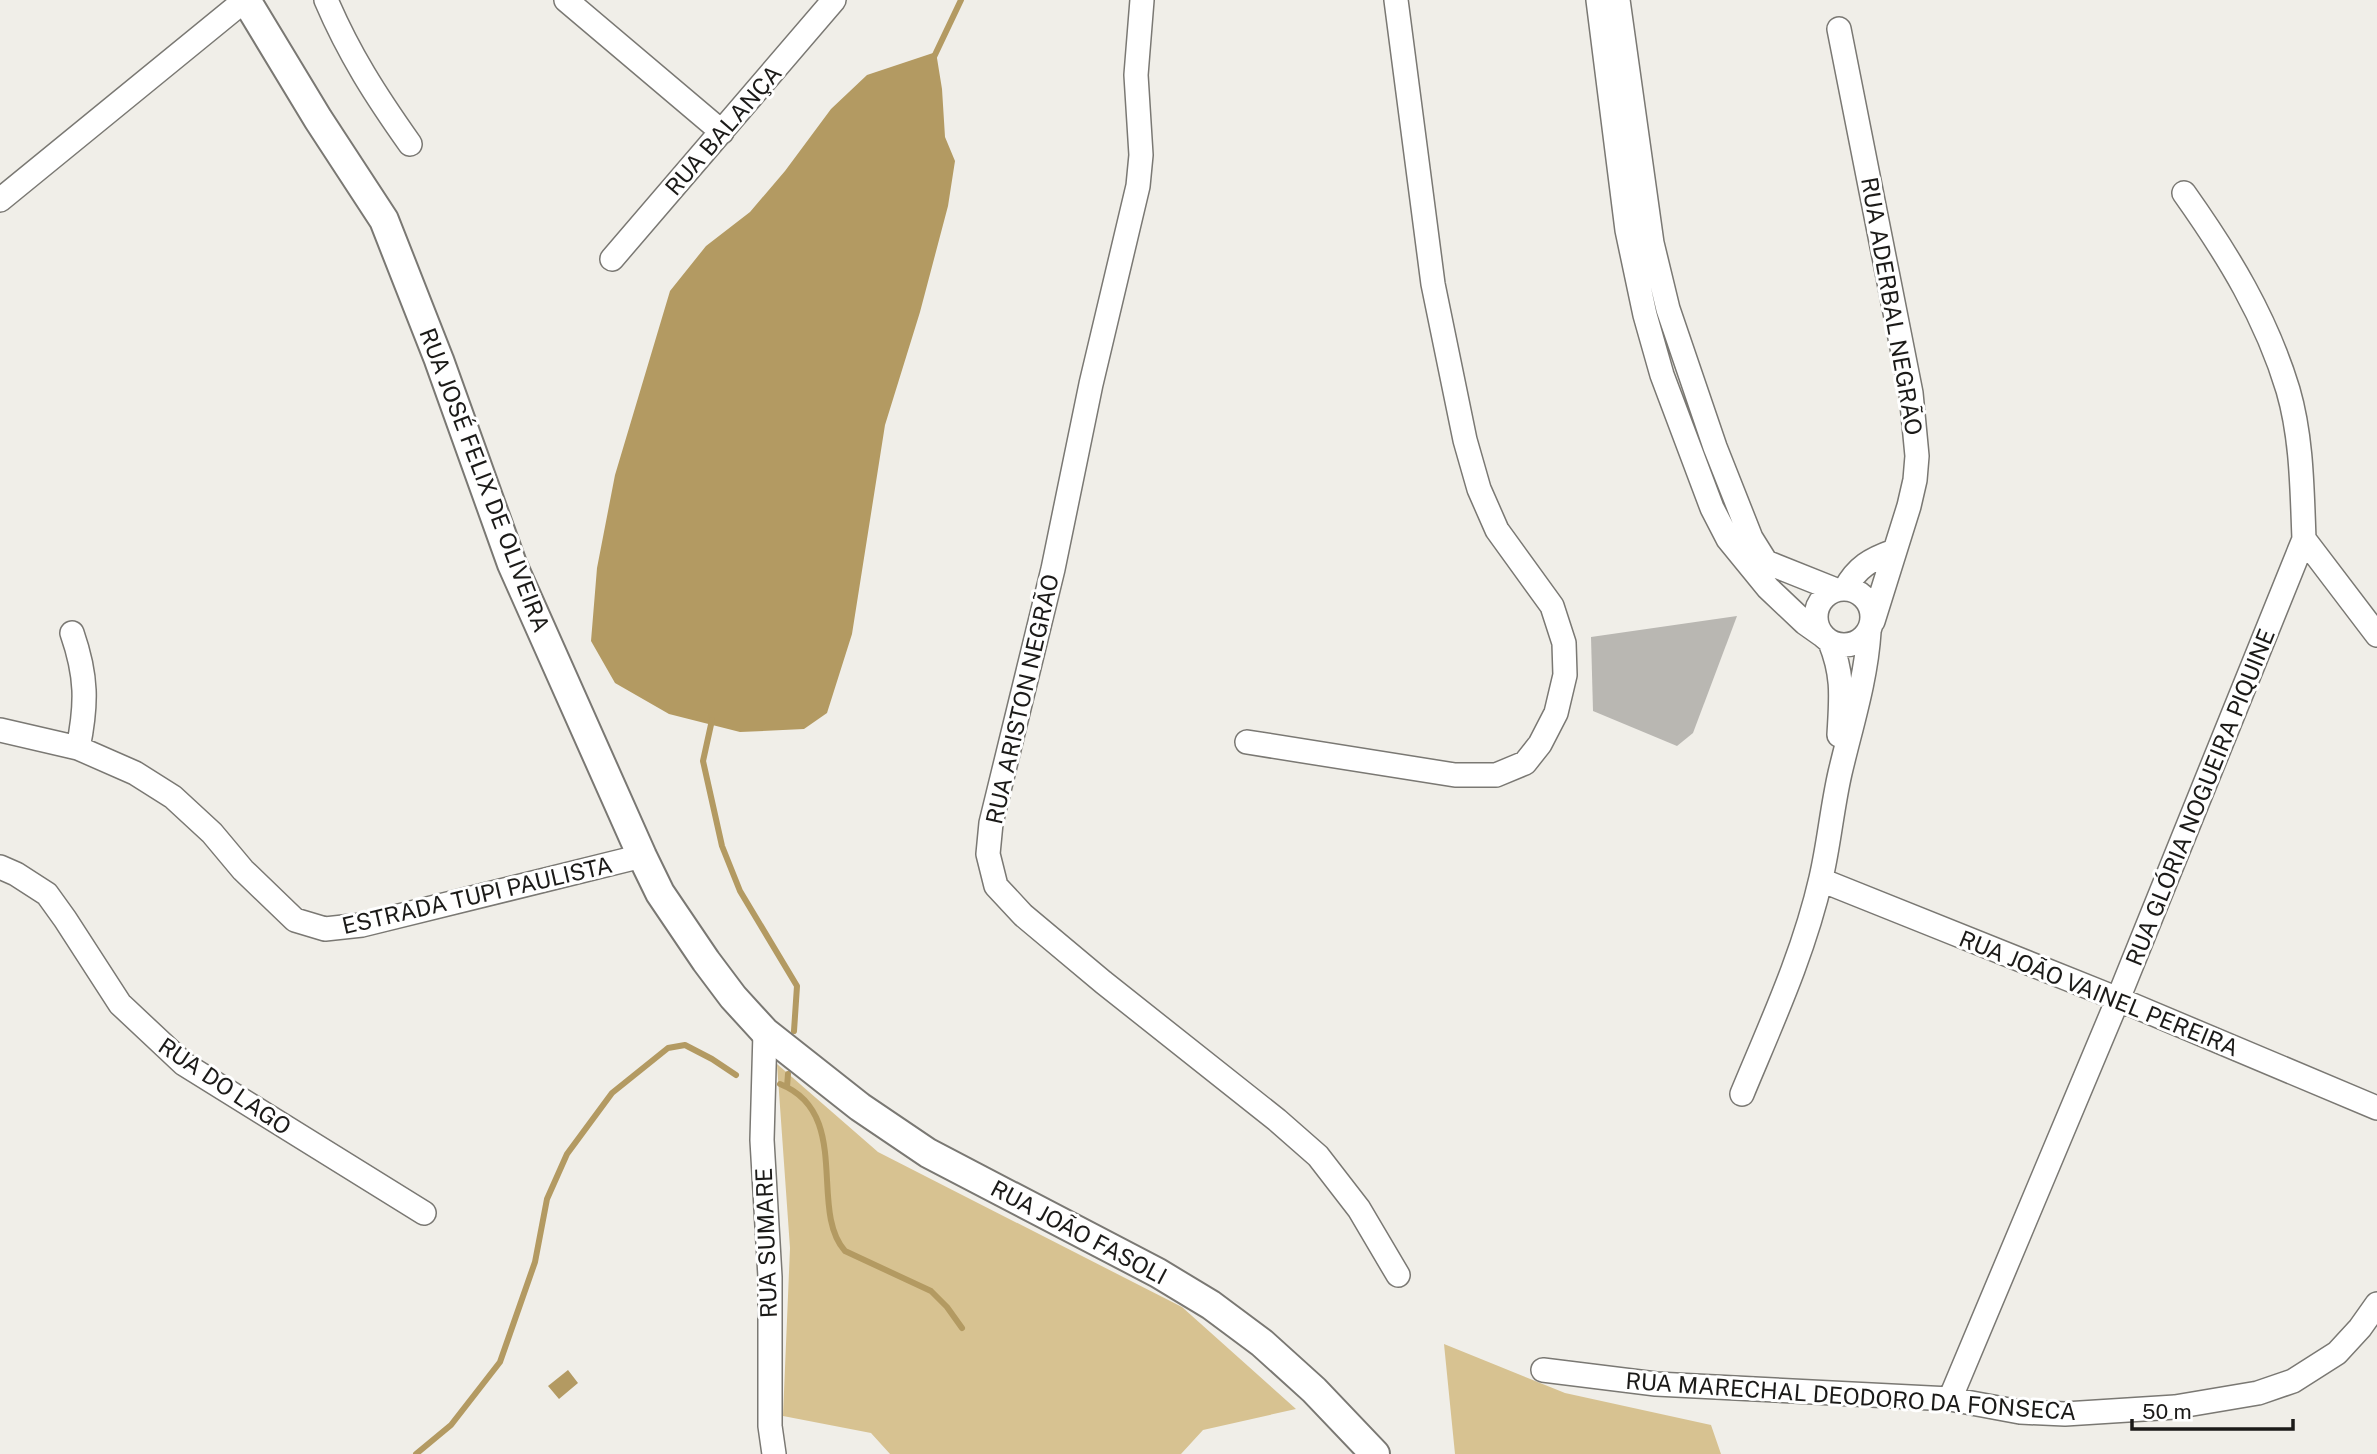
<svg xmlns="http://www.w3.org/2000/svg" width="2377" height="1454" font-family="'Public Sans',sans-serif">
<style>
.green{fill:#d7c291}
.water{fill:#b39a62}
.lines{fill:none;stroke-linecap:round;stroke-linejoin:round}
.stream{stroke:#b39a62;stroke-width:6}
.building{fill:#b9b7b2}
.minor-casing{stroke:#7a7873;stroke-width:26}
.major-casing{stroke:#7a7873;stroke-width:32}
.minor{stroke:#fff;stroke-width:23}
.major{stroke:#fff;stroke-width:28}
.labels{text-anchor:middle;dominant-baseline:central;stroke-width:6;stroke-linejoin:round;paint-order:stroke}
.street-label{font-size:23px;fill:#1b1a18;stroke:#fff}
</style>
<rect width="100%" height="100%" fill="#f0eee8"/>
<path class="green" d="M777,1064L878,1152L1182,1307L1296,1409L1203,1430L1181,1454H890L871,1433L783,1416L790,1248Z
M1444,1344L1565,1393L1711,1425L1721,1454H1455Z"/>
<path class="water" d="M936,52L942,89L945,137L955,161L948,206L920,312L885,425L852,634L827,713L804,729L740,732L669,714L615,683L591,641L597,568L615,475L670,291L706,246L750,212L785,171L831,109L867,75Z
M568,1370L578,1383L559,1399L548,1386Z"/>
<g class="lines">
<path class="stream" d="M933,59L961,0
M712,720L703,761L722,846L740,891L797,986L794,1031
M780,1084C853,1113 808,1210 845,1251L931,1291L947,1307L962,1328
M787,1087L788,1074
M416,1454L451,1425L500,1362L535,1262L547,1199L567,1154L612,1093L668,1048L685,1045L712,1059L736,1075"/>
</g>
<path class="building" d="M1737,616L1693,733L1677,746L1593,711L1591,637Z"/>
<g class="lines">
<g class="minor-casing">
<path id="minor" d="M326,0C349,54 376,96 410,144
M566,0L722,132
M1142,0L1136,75L1141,155L1138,186L1091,384L1053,569L991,823L988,854L996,886L1023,915L1103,982L1277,1120L1318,1156L1359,1209L1398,1275
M1598,0L1627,230L1645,315L1662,375L1712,508L1728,539L1768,588L1805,623L1822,635
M1618,0L1652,243L1668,309L1715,447L1751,538L1766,562L1836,590
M1839,29L1911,393L1917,456L1915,480L1909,506L1873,621
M0,200L245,0
M612,259L834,0
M2304,539L2377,635
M1816 617a28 28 0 1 1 56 0a28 28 0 1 1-56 0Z
M1845,589C1857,567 1871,559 1894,551
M72,633C87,676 87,704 78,748
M1830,642C1844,676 1841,699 1839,735
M0,730L78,748L135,773L173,797L212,833L243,870L295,920L325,929L362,925L642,856
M1247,742L1455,775H1496L1525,763L1540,744L1556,713L1565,675L1564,643L1552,606L1497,530L1479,489L1465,440L1433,284L1396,0
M0,867L16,874L47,894L65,919L120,1004L184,1064L424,1213
M1821,880L2118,999L2377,1108
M765,1032L762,1140L770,1277V1426L774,1454
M1742,1094C1771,1024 1804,953 1821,878C1829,844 1832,808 1840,773C1851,726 1866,680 1869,632
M1543,1370L1656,1384L1950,1399L2020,1412L2065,1414L2175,1407L2258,1393L2293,1381L2337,1353L2360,1328L2377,1304
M1950,1399L2118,999L2304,539C2302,490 2302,438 2288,390C2266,317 2228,255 2184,193"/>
</g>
<g class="major-casing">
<path id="major" d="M246,0L318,119L384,220L439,360L512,564L642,856L660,893L706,961L733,997L765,1032L860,1107L928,1153L1158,1273L1211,1305L1262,1343L1314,1390L1375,1454"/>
</g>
<use href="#minor" class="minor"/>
<use href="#major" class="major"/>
</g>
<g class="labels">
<g class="street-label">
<text transform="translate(723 130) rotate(-49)">RUA BALANÇA</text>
<text transform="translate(1892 306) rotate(80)">RUA ADERBAL NEGRÃO</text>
<text transform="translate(485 480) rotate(69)">RUA JOSÉ FELIX DE OLIVEIRA</text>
<text transform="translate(1022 699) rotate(-77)">RUA ARISTON NEGRÃO</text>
<text transform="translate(2200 797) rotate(-68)">RUA GLÓRIA NOGUEIRA PIQUINE</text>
<text transform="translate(477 895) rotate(-13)">ESTRADA TUPI PAULISTA</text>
<text transform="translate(2099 993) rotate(22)">RUA JOÃO VAINEL PEREIRA</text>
<text transform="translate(225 1086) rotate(34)">RUA DO LAGO</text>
<text transform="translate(1079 1232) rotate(28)">RUA JOÃO FASOLI</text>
<text transform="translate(766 1243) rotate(-92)">RUA SUMARE</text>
<text transform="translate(1851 1396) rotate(4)">RUA MARECHAL DEODORO DA FONSECA</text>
</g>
</g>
<path d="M2132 1419v10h161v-10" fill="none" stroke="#1b1a18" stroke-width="3.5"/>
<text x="2142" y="1419" font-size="21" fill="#1b1a18" stroke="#ffffff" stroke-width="5" paint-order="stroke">50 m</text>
</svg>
